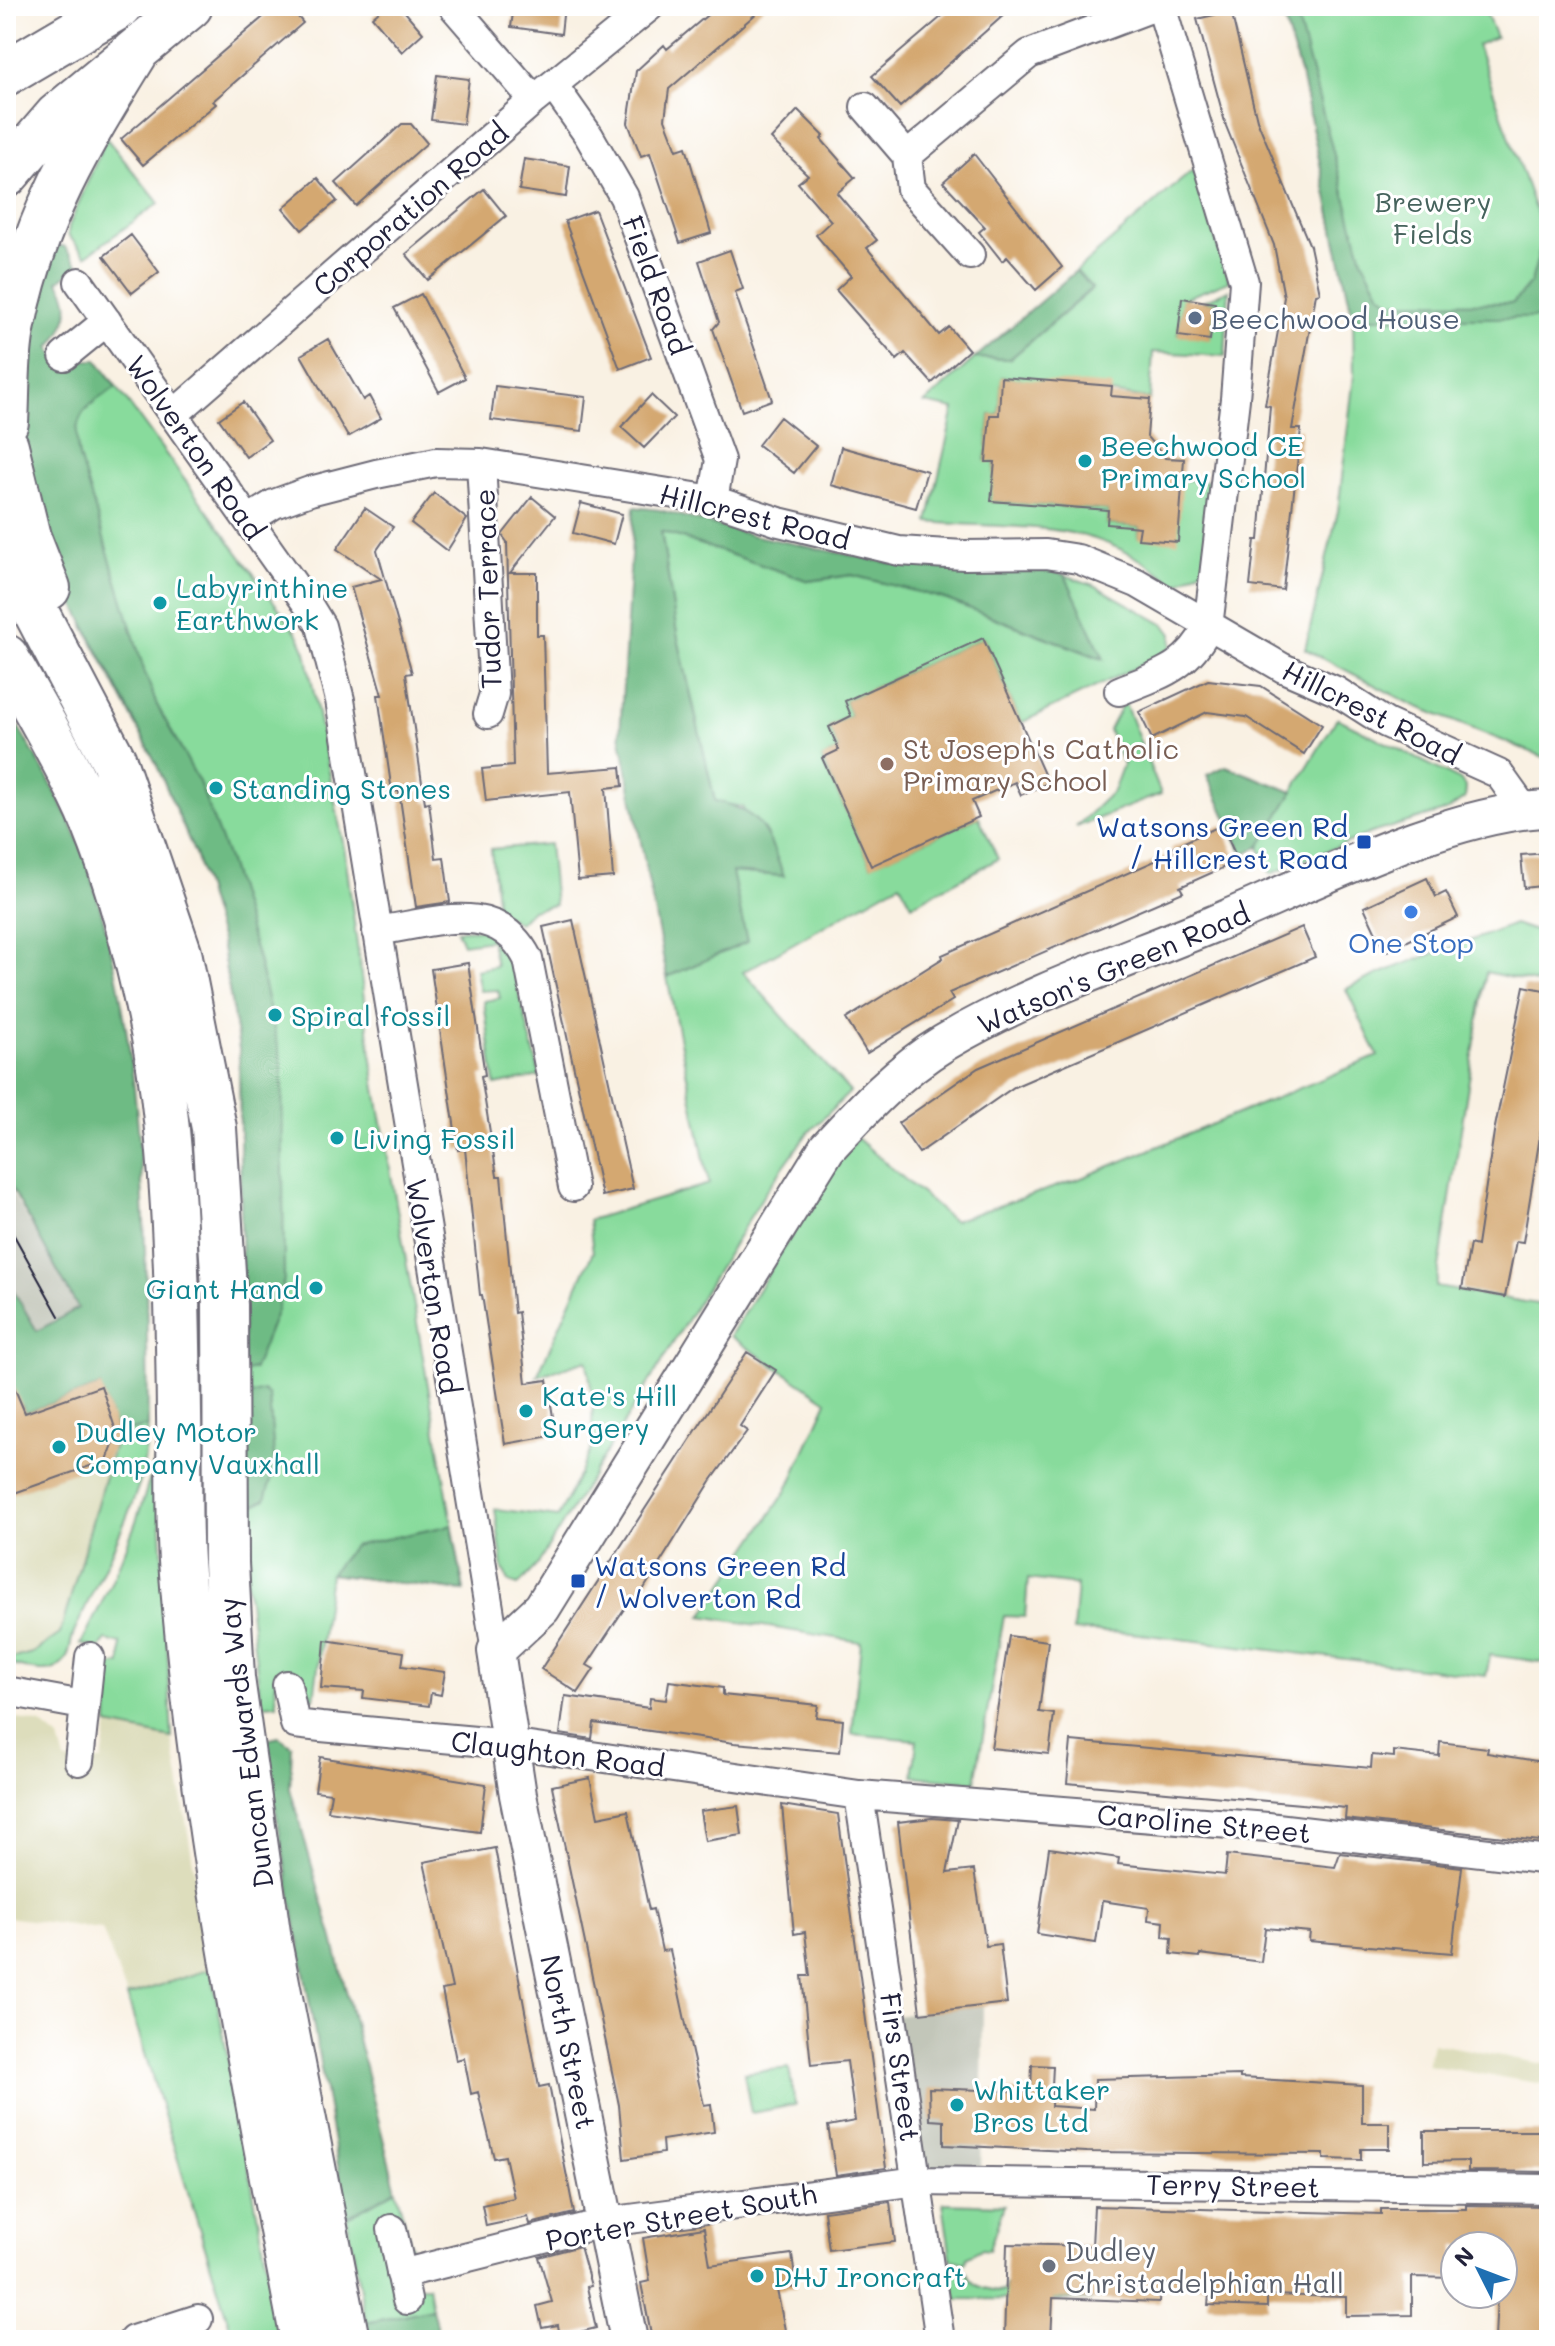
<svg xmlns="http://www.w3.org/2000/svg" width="1555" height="2346" font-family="Mali,sans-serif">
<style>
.built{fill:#ddddbc}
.industrial{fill:#c2c6b9}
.green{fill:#88db9c;stroke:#557e6c;stroke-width:2}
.forest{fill:#6ebb84;stroke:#486e60;stroke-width:2}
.building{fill:#d4a871}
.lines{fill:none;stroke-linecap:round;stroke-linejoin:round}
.minor-casing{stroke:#6d6a76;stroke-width:32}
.tertiary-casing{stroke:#6d6a76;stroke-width:40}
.trunk-casing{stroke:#6d6a76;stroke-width:48}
.minor{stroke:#fff;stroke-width:28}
.tertiary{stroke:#fff;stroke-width:36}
.trunk{stroke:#fff;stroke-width:44}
.tram{stroke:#22223b;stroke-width:2}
.service-dot{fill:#5c6f8a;stroke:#fff;stroke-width:3}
.culture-dot{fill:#0f9aa8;stroke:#fff;stroke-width:3}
.education-dot{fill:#8d6e63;stroke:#fff;stroke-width:3}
.transit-dot{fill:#1a4fb4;stroke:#fff;stroke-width:3}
.shop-dot{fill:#3f7fe0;stroke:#fff;stroke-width:3}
.worship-dot{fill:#6b7280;stroke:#fff;stroke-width:3}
.labels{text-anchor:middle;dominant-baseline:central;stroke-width:6;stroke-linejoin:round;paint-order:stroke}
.park-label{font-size:28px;fill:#46635d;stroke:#fff}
.street-label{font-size:28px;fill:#22223b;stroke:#fff}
.service-label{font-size:28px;fill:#4e5e75;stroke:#fff;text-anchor:start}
.culture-label{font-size:28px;fill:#0d838f;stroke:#fff;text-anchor:start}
.education-label{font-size:28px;fill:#785e54;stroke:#fff;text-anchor:start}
.transit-label{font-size:28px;fill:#164399;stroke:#fff;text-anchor:end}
.shop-label{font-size:28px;fill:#366cbe;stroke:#fff}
.worship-label{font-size:28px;fill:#5b616d;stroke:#fff;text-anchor:start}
</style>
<rect width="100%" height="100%" fill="#fff"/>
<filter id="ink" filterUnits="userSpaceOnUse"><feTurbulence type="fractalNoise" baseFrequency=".0125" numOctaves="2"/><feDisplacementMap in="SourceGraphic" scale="16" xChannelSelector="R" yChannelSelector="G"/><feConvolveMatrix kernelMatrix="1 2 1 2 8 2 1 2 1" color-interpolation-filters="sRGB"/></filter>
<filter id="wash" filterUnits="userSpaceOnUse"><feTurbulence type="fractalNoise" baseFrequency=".006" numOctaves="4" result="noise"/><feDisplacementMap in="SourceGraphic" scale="32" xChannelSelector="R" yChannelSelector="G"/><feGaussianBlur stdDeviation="1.8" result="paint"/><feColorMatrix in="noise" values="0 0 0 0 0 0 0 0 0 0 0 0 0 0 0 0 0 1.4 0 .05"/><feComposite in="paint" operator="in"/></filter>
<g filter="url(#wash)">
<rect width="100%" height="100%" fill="#f9f1e3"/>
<path class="built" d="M101,1386L117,1434L60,1634L29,1655L6,1660V1410L22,1405L26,1412Z
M6,1716L41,1724L59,1739L65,1761H102L108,1725L172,1738L211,1969L127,1996L102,1929L6,1917Z
M1432,2043L1549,2065V2085L1427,2065Z"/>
<path class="industrial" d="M6,1183L78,1308L37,1331L6,1278Z
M983,2005L981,2182L918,2181L894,2016Z"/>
<path class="green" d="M1280,6H1483L1496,37L1477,45L1549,249V759L1413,705L1305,649L1338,511L1354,375L1353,318L1302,79Z
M106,138L159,203L86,256L68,235L69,226Z
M1193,170L1229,281L1183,299L1178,335L1210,339L1215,303L1203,301L1229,290L1225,356L1153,352L1150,399L1002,377L999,415H990L986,461L995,462L992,501L1108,510L1107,524L1140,527L1138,538L1182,479L1213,482L1205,567L1176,585C1091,515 1029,531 928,522L954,409L925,403L975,358L1010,359L1092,289L1076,271Z
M82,360H97L299,636L306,652L345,853L375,1083L464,1591L330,1574L314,1698H298L275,1683L277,1704L261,1705L245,1566L239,1048L221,941L195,854L156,763L84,626L64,370Z
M661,531L809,581L852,575L942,598L1102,659L1065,575L1096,586L1165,625L1172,634L1171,647L1160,656L1021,723L983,638L845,701L851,716L829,727L839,750L822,759L871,865L979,817L998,859L912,905L900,883L743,972L850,1092L807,1134L766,1191L538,1564L518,1585L509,1582L503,1569L495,1509L558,1517L591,1450L593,1403L587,1360L537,1376L593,1252L589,1220L709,1184L667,977L747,942L731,872L783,876L742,807L715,802L677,634Z
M1124,701L1161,794L1076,827L1113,791L1123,764L1109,730Z
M1337,718L1460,780L1466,788L1465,798L1448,810L1371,833L1271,874L1259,847Z
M549,844L555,905L532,910L519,923L497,910L491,849Z
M1514,924L1549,936V986L1486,972L1436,1287L1549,1306V1663L1490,1655L1486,1676L1131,1633L1073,1631L1077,1585L1028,1579L1025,1617L1004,1616L975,1782L913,1776L917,1740L852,1734L861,1642L702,1616L787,1490L827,1401L730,1336L821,1187L857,1138L953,1221L1079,1179L1378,1056L1346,989C1400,962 1458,947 1514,924Z
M482,929L508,950L540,1076L495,1085L484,1001L500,998L498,990L480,991L476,970L496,966L491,940L463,944L457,930Z
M148,1426C146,1444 145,1464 140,1481C123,1534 96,1582 74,1633C69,1644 71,1658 60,1666C46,1677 21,1667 6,1663V1660L32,1653L60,1634L117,1434Z
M157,1453L172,1738L108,1725L109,1666L121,1664V1644L106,1640L99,1649L81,1644C115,1578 138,1526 157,1453Z
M211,1969L281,2340H234L127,1996Z
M789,2068L795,2105L751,2113L744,2073Z
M396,2190L414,2257L412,2286H428L432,2309L366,2323L347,2217Z
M943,2203L1004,2205L989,2250L981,2249L967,2257L965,2263L951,2259Z
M952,2271L967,2273C974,2289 988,2289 1004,2292L1006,2285L1090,2287L1091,2300L956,2299Z"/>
<path class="forest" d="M1280,6H1294L1362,259L1379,292L1391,302L1513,303L1531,282L1544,235L1549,248V318H1353L1302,79Z
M64,246L79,266L58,281C76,305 67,327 50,348L64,370L82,360H97L116,387C82,409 72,415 79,457L145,673L157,705L199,782L229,862L258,959L282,1064L284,1279L277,1310L254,1369L243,1372L239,1048L221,941L195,854L156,763L63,582L25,458L22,420L27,334L48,247Z
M1076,271L1092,288L1010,359L975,358Z
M634,507L660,510L751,535L899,565L1041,568L1065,575L1104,659L942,598L852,575L809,581L661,531L677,634L715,801C764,812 767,834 784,876L732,872L747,942L667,977L620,734Z
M6,706C32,751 61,796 80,845C147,1026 146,1235 148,1426L117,1434L100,1386L25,1413L22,1405L6,1410V1278L37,1331L78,1308L6,1178Z
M1226,766L1293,792L1259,847L1243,854L1207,775Z
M263,1391L269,1396L275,1468L265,1499L245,1511L244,1397Z
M452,1525L464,1591L330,1574L353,1546Z
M279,1737L292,1746L290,1789L333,1939L396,2190L347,2217L268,1766L265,1740Z
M432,2309L440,2340H369L366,2323Z"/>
<g id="blocks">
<path class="building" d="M276,6H289L303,23L213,101L216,104L143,165L121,139Z
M385,6H400L423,33L402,52L372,17Z
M514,6H564L561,34L511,27Z
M718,6H765L669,89L665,119L677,150L686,147L711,233L680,243L650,153L641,156L628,123L636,71L664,45L667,49Z
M954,6H1014L900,107L872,76Z
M1231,11L1257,120L1310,246L1320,293L1316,294L1292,429H1301L1283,590L1250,586L1255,540H1259L1270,406L1265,405L1284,297L1274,245L1226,126L1197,19Z
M437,75L469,79L463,124L431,120Z
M798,110L824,136L821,139L855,178L837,193L877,240L867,248L939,335L949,327L969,350L932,383L905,353L897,360L836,290L851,276L816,235L831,221L798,183L808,175L771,139Z
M402,124H411L427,143L356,206L336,183Z
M974,154L1062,267L1036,290L1007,257L1002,261L979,232L985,227L943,182Z
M524,159L570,166L566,197L519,190Z
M318,178L337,201L302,230L283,208Z
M484,189L506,216L428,280L406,254Z
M595,210L651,357L620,369L565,221Z
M131,235L159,272L132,293L104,256Z
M730,250L743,289L735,292L772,400L742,411L713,329L719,322L699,261Z
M421,294L465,378L439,392L394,308Z
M1182,298L1215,303L1210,340L1178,336Z
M328,339L363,400L369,396L381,418L348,437L301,355Z
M1001,377L1112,386L1111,396L1150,399L1147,437L1165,458L1184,459L1178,542L1138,539L1140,527L1107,524L1108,510L991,501L995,462H986L990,415H999Z
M495,386L586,397L582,431L491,420Z
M651,395L674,417L644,448L621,427Z
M243,402L270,440L246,457L219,419Z
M780,417L816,446L794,473L758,445Z
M841,447L927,471L916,508L831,485Z
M434,493L467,519L447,551L411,523Z
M532,497L555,516L510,573H537V635H543L547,773L621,767L623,786L606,788L613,877L578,880L570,792L486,801L482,769L513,766L507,542L502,535Z
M581,503L622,514L614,544L573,533Z
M365,508L393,527L377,550L412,673L406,674L425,803L429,802L436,858L444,857L450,902L416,907L399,791L392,792L378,695H382L351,587L381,579L337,549Z
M983,638L1048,783L1021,795L1015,782L972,801L979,817L871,866L822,758L839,750L829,727L851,716L845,701Z
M1208,680L1261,686L1322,725L1304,754L1246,717L1207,712L1152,739L1139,712Z
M1222,825L1238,861L1180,887L1183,892L949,993L953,1000L867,1053L846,1019L943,958L942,955L1173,853L1171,848Z
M1549,853V885L1524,888L1521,855Z
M1427,878L1436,897L1446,892L1458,917L1385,952L1364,907Z
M573,920L633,1189L602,1196L543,927Z
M1302,927L1315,957L1014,1087L919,1153L898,1123L978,1068Z
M468,963L485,1075L481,1076L497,1176H501L514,1313L518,1312L526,1383L547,1380L556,1435L505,1444L482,1295H480L465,1149L458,1150L431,969Z
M1524,986L1549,991V1080L1523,1242L1516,1241L1505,1297L1462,1289L1470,1244L1477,1246L1494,1132Z
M747,1352L776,1370L740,1426L747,1431L711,1481L635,1603L630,1600L587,1665L594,1669L578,1693L541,1669Z
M6,1368L25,1413L101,1386L117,1434L107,1460L6,1496Z
M1009,1636L1048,1641L1039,1712L1054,1714L1049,1754L991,1748Z
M325,1640L404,1652L402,1666L445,1672L441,1695L431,1693L429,1706L363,1698L364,1691L321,1688Z
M669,1681L723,1688V1695L818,1705L816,1717L843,1720L840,1752L734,1743L594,1723L592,1739L560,1734L565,1696L649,1708L650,1698L666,1700Z
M1071,1741L1371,1768L1372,1755L1394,1757V1751L1439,1756L1440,1742L1488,1748L1487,1753L1549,1763V1842L1345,1819L1346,1808L1067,1783Z
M320,1757L486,1784L480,1832L328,1811L331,1793L315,1791Z
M590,1778L598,1817L628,1811L649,1910L653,1909L662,1951L670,1950L692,2053L704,2105L711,2104L714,2132L662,2140L663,2153L624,2159L619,2105L552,1786Z
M782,1805L838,1814L886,2168L836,2175L828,2126L855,2121L847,2061L811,2065L802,1976H810L805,1932L794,1934Z
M738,1806L742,1835L705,1841L700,1811Z
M932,1818L958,1820L947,1873L974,1870L986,1946L1000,1944L1007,2003L920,2013L898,1822Z
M495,1848L539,2087L549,2085L574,2213L530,2224L528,2217L486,2226L482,2205L514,2198L505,2156L494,2158L478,2092L471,2094L464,2058L456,2060L442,1990L452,1988L424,1862Z
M1049,1848L1119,1858L1118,1864L1225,1875L1227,1855L1335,1867L1340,1853L1462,1867L1452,1953L1309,1941L1310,1932L1265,1928L1261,1962L1200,1954V1957L1171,1954L1172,1938L1163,1937L1164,1922L1148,1920L1149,1908L1102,1901L1096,1943L1037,1934Z
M1032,2065L1053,2066L1051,2106L1094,2109L1095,2079L1240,2075V2078L1362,2085V2123H1389V2149H1361V2160L1324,2159V2154L1087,2152L944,2145V2121L930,2120L929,2088L1031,2092Z
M1424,2131H1549V2172L1468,2171V2161L1424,2162Z
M890,2202L895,2242L829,2250L824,2211Z
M1466,2205L1549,2206V2340H1495L1497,2294H1503V2246H1455V2278L1412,2277V2315L1346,2316V2297L1267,2295V2307L1208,2305L1210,2286L1160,2284L1159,2302L1053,2298L1051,2340H1004L1007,2244L1092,2246L1094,2206L1381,2214V2209H1466Z
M704,2228L710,2265L792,2254L796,2287L777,2290L786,2335L758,2340H652L641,2283L650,2281L643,2238Z
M580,2246L591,2286L587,2287L596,2328L560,2337L558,2325L542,2328L537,2306L552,2302L539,2257Z"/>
</g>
</g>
<g filter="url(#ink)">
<use href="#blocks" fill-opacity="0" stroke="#6d6a76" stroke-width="2"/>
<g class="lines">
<g class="minor-casing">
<path id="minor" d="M453,6L534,100
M553,85L589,136L624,197L720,460L713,500
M865,107L907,156L911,189L970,255
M907,156L1029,54L1156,6
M79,282L310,608L321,626L340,700L496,1651
M64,356L107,321
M173,415L534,100L650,6
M481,463L494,694L488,714
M248,520L274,504L310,491L376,474L436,462L481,463L713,500L779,522L899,551L964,555L1046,554L1078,559L1137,583L1283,668L1336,691L1386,723L1499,774L1524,809
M1119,691C1161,674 1186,669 1208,627L1235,399L1244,282L1161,6
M377,931C434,923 497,897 528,959L573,1187
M287,1685L295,1724L321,1727L509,1744L859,1795L1268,1827L1549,1860
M6,1691L83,1705
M79,1761L90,1657
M859,1795L940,2340
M392,2229L407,2300
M401,2274L607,2222L918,2181L1549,2189
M133,2340L198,2319"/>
</g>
<g class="tertiary-casing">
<path id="tertiary" d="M629,2340L518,1795L496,1651L542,1608L827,1148C862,1110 899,1070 944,1043C1028,993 1122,962 1211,925C1305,886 1449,811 1549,809"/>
</g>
<g class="trunk-casing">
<path id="trunk" d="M6,73L120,6
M6,175L57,116L190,6
M6,422C8,390 6,356 13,325C34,218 79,145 135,54
M6,446L28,537L48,588
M6,555L114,761L179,952L214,1128L225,1305L226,1563L232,1678L270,1947L347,2340
M6,657C34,707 64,757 88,810C125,894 157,1028 166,1120C176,1217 178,1316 179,1414C180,1463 178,1513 181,1561C201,1824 254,2082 303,2340"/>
</g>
<use href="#minor" class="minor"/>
<use href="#tertiary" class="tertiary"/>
<use href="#trunk" class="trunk"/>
<path class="tram" d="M6,1221L59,1316"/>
</g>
</g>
<circle class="service-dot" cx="1195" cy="318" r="8"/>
<g class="culture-dot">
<circle cx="1085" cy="461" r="8"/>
<circle cx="160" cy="603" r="8"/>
<circle cx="216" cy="788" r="8"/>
<circle cx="275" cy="1015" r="8"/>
<circle cx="337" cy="1138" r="8"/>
<circle cx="316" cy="1288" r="8"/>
<circle cx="526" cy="1411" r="8"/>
<circle cx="59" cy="1447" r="8"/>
<circle cx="957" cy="2105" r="8"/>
<circle cx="757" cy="2276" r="8"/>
</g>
<circle class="education-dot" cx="887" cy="764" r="8"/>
<g class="transit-dot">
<rect x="1356" y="834" width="16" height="16" rx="4"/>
<rect x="570" y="1573" width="16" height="16" rx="4"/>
</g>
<circle class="shop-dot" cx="1411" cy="912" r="8"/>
<circle class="worship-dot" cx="1049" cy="2266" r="8"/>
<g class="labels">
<g class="park-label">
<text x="1433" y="201">Brewery<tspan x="1433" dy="32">Fields</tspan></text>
</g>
<g class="street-label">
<text transform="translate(410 209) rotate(-41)">Corporation Road</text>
<text transform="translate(657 285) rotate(70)">Field Road</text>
<text transform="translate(196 447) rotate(55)">Wolverton Road</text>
<text transform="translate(755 516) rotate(14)">Hillcrest Road</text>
<text transform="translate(487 589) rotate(-92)">Tudor Terrace</text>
<text transform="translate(1372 712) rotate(27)">Hillcrest Road</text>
<text transform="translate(1113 968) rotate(-23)">Watson's Green Road</text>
<text transform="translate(434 1286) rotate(81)">Wolverton Road</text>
<text transform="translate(245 1743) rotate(-97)">Duncan Edwards Way</text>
<text transform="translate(558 1753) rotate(7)">Claughton Road</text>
<text transform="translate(1204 1823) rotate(5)">Caroline Street</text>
<text transform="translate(569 2042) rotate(78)">North Street</text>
<text transform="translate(901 2067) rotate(82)">Firs Street</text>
<text transform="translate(1233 2185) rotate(1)">Terry Street</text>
<text transform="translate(681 2216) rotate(-10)">Porter Street South</text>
</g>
<g class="service-label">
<text x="1211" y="318">Beechwood House</text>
</g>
<g class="culture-label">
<text x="1101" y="445">Beechwood CE<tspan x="1101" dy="32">Primary School</tspan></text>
<text x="176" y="587">Labyrinthine<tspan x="176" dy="32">Earthwork</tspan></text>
<text x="232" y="788">Standing Stones</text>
<text x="291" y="1015">Spiral fossil</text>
<text x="353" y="1138">Living Fossil</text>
<text x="300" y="1288" text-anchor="end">Giant Hand</text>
<text x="542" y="1395">Kate's Hill<tspan x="542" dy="32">Surgery</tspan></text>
<text x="75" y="1431">Dudley Motor<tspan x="75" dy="32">Company Vauxhall</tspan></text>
<text x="973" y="2089">Whittaker<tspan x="973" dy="32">Bros Ltd</tspan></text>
<text x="773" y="2276">DHJ Ironcraft</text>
</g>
<g class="education-label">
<text x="903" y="748">St Joseph's Catholic<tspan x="903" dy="32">Primary School</tspan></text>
</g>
<g class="transit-label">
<text x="1348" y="826">Watsons Green Rd<tspan x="1348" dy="32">/ Hillcrest Road</tspan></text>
<text x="594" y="1565" text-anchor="start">Watsons Green Rd<tspan x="594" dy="32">/ Wolverton Rd</tspan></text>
</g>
<g class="shop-label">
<text x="1411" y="942">One Stop</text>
</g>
<g class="worship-label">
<text x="1065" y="2250">Dudley<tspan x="1065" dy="32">Christadelphian Hall</tspan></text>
</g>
</g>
<rect width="1555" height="2346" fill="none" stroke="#fff" stroke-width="32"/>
<g transform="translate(1479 2270) rotate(312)"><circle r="38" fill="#ffffff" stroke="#a7a7b1" stroke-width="2"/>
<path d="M0-6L14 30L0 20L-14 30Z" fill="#1f6fb2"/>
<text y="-12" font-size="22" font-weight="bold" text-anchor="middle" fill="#22223b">N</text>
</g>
</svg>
